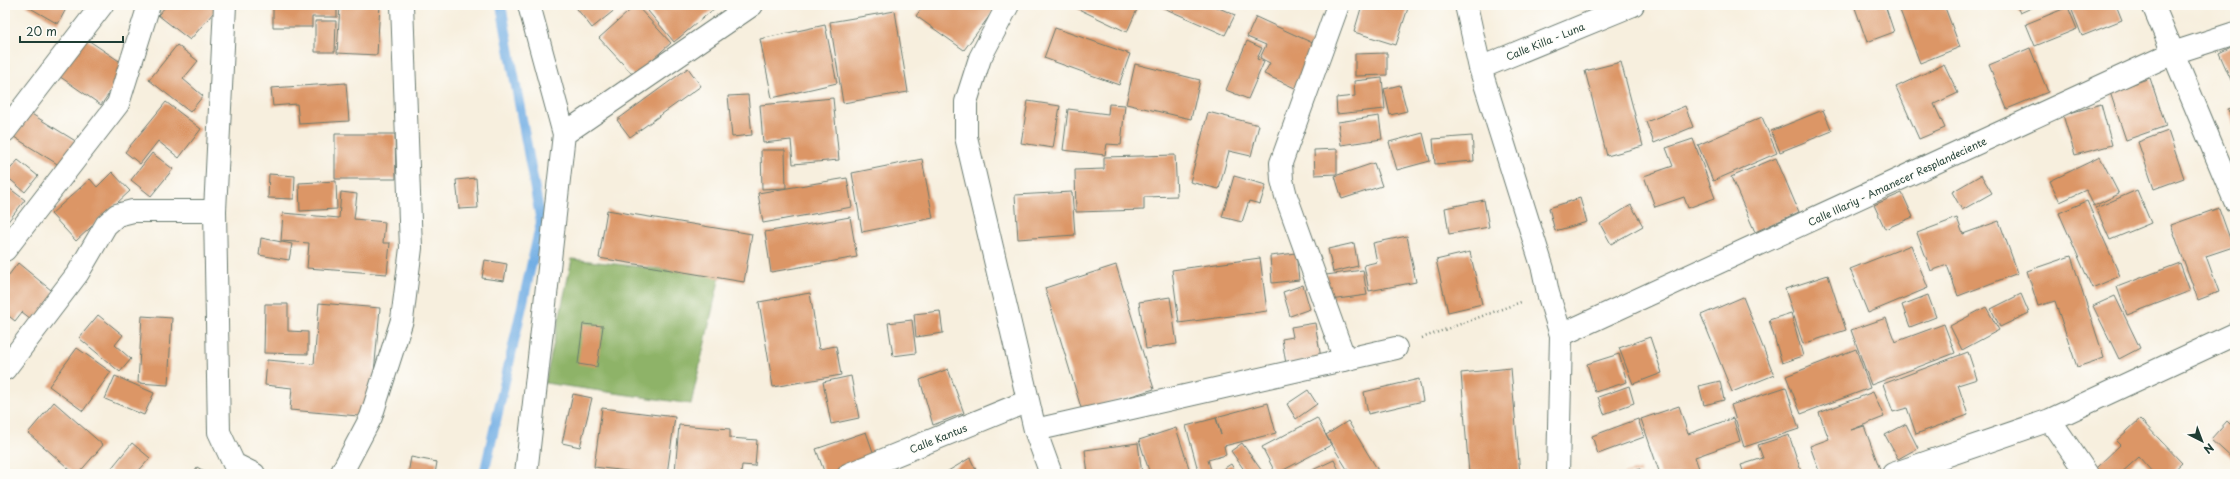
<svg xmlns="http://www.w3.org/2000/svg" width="2240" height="479" font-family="'Playpen Sans',sans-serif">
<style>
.forest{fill:#8eb368;stroke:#56784e}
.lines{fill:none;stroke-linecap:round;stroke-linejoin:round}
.stream{stroke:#72aee4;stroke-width:10}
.building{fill:#dc9666}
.street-casing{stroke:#6b7b70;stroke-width:24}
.path{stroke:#6b7b70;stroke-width:2.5;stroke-dasharray:1 3;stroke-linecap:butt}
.street{stroke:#fff;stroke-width:22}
.labels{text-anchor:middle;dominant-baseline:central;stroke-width:3;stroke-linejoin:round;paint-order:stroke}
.street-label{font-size:10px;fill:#1f3d34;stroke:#fdfcf7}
</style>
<rect width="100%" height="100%" fill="#fdfcf7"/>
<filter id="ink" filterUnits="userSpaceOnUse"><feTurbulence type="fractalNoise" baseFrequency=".025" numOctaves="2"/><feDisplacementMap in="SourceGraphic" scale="8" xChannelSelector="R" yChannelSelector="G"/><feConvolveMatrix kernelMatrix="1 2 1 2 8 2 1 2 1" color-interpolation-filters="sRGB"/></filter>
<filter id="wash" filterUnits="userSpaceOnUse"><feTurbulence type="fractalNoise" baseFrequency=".012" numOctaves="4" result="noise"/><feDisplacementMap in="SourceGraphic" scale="16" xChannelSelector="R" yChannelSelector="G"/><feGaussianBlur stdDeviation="0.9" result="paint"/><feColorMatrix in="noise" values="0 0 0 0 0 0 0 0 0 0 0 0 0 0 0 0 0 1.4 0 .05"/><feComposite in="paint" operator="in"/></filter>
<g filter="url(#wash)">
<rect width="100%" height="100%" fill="#f7efde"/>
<path class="forest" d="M572,259L720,276L691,404L545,383Z"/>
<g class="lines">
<path class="stream" d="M484,474L541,222L501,5"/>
</g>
<g id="blocks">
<path class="building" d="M25,5H68L58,24Z
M167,5H220L190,40L158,15Z
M273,5H337V17H312V27H273Z
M340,5H380L377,55L337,53Z
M574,5H621L592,28Z
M636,5L671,43L634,76L599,38Z
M655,5H713L715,8L674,42L648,11Z
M924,5H987L994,10L964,50L916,16Z
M1070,5H1139L1127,32Z
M1157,5H1212L1235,15L1225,35Z
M1362,5H1409L1396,45L1354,32Z
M1854,5H1885L1894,32L1867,42Z
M1898,5H1944L1960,47L1920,63Z
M2016,5H2038L2020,13Z
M2078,5H2116L2122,20L2082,36L2071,8Z
M2068,7L2077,29L2035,46L2026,24Z
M895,11L908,92L843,103L830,22Z
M1256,17L1317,45L1297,89L1264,74L1270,63L1260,58L1266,45L1247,37Z
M315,21H336L335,52H315Z
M825,25L837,83L772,98L760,39Z
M1055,28L1130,54L1119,85L1044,58Z
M82,36L128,67L101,105L56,74Z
M1247,41L1262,48L1257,59L1264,62L1248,99L1226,90Z
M177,45L198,61L183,79L203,96L190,112L149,80Z
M2235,45V89L2219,53Z
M2030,48L2048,92L2007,109L1989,65Z
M1387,53V75L1355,76V54Z
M1621,62L1643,146L1607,156L1585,71Z
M1135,64L1200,80L1191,119L1126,104Z
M1944,64L1958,93L1934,104L1945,128L1919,139L1896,87Z
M688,68L701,86L630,137L617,120Z
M1382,78L1385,109L1337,114L1336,98L1355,96L1354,81Z
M2150,78L2166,126L2126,140L2110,92Z
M346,83L349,121L299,124L297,104L273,106L271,88Z
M1400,85L1407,111L1390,115L1384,89Z
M748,95L752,135L732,137L728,96Z
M833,98L839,160L793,164L791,140L763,143L760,105Z
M1028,101L1060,106L1053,148L1021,143Z
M166,102L201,129L179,158L158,141L140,164L125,152Z
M1109,104L1125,105L1121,145L1107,144L1105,155L1063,150L1068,109L1108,114Z
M2101,104L2112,145L2075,155L2063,115Z
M1685,106L1693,127L1654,143L1646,122Z
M2235,107V130L2228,109Z
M1823,110L1832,131L1780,152L1771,131Z
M1208,112L1259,125L1251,156L1229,151L1219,189L1190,182Z
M30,113L82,145L67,170L14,137Z
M1379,116L1382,139L1341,145L1338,122Z
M1762,117L1777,153L1713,181L1698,145Z
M2168,131L2184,178L2154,189L2138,142Z
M1423,133L1430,161L1397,170L1389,142Z
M335,134H395L396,179H335Z
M1472,136L1474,161L1435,164L1433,139Z
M1693,139L1715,198L1688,208L1684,197L1655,207L1644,176L1673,166L1666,148Z
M1337,149V174L1315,175L1314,150Z
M761,150H785L786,188L762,189Z
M152,153L173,169L151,196L131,180Z
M1175,155L1177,196L1144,197V210L1076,212L1075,170L1104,169V157Z
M2100,157L2119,194L2094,206L2086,190L2060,202L2050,181Z
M1776,158L1799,212L1755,232L1731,177Z
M922,159L933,218L862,232L852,173Z
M18,160L38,176L25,192L5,175Z
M1374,163L1382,186L1342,199L1335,176Z
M112,172L130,191L76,241L51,214L90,179L97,187Z
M269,174L295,176L294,199L268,198Z
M1981,175L1992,193L1962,210L1952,192Z
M1234,176L1266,185L1260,204L1249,201L1242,222L1222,217Z
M476,178L478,208L459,209L456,180Z
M847,178L852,207L763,223L758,193Z
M336,181L337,209L300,211L299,183Z
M5,185L25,200L6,224L5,223Z
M2137,190L2151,223L2110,240L2096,208Z
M341,192L357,194L354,219L385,222L383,243H390L387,274L307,268L309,243L281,241L283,213L339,218Z
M1072,192L1075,235L1018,239L1015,195Z
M1902,193L1913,217L1885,229L1874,205Z
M1580,198L1587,222L1555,231L1549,208Z
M1484,200L1489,227L1449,234L1445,208Z
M2087,201L2120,276L2092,288L2059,213Z
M1631,205L1643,226L1611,244L1600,224Z
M2219,208L2233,247L2206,256L2219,292L2198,300L2171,225Z
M607,210L752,234L744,282L599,258Z
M850,217L857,257L771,272L765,232Z
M1957,218L1963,234L1999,221L2018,273L1958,296L1947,265L1931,271L1917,233Z
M1407,236L1416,282L1369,291L1364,265L1377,262L1373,243Z
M261,238L292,244L289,260L259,255Z
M1354,243L1358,266L1333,272L1328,249Z
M1911,245L1928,288L1868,313L1850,269Z
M1470,252L1482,304L1448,312L1436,260Z
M1296,253L1299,280L1272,283L1270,256Z
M2071,256L2104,358L2077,367L2055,301L2038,306L2027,271Z
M1260,258L1267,311L1179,323L1172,270Z
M485,260L507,264L504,281L482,278Z
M18,263L57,295L35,322L22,312L15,321L5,313V280Z
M2180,263L2190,291L2127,315L2117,287Z
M1116,265L1154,389L1082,411L1045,288Z
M1363,270L1367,295L1330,300L1326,275Z
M1828,275L1846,330L1803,344L1785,289Z
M1303,285L1310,309L1290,316L1283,292Z
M810,293L819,349L836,346L841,375L773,387L759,302Z
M2021,294L2029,313L2000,327L1991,309Z
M1928,295L1936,317L1910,327L1902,305Z
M2115,296L2140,348L2119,359L2093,306Z
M1170,297L1177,344L1146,349L1139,302Z
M1743,297L1774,375L1732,392L1701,315Z
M319,303L380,308L370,417L290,410L292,388L265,385L267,360L314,364Z
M265,304H288V331L308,332V354L264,353Z
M1986,307L1999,330L1962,350L1950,326Z
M940,311L943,333L916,337L914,314Z
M1791,313L1803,356L1782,363L1769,320Z
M98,315L123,335L115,345L131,359L120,372L79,338Z
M142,316L172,318L168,385L138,383Z
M1886,318L1895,342L1944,324L1955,353L1871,385L1851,330Z
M912,320L916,353L893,356L888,323Z
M1315,323L1321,358L1286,364L1282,339L1293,337L1291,327Z
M583,324L603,326L597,367L578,364Z
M1650,337L1662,373L1633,384L1619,348Z
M77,348L111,372L83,411L49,386Z
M1856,349L1870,388L1801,414L1786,376Z
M1968,352L1977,379L1958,385L1968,415L1916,434L1907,408L1893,412L1883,384Z
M1619,354L1627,382L1595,392L1587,364Z
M1511,368L1520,474H1469L1461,373Z
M948,369L964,413L933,425L920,380Z
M115,376L154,393L144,415L105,399Z
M851,376L859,418L831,424L823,382Z
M1419,379L1423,401L1368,414L1364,392Z
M1720,381L1724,400L1704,405L1699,386Z
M1629,386L1634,403L1604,414L1598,397Z
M1786,387L1799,429L1744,447L1731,405Z
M1308,390L1317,404L1296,419L1287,404Z
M1873,392L1884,417L1851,430L1864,426L1881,472L1874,474H1820L1810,446L1829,439L1819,413Z
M573,394L592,398L580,447L562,443Z
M54,402L103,445L78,474H75L28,433Z
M1268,403L1276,433L1224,446L1226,455L1208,460L1212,473L1199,474L1186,426L1216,418L1221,435L1216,417Z
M1679,406L1688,434L1733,418L1740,441L1695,457L1701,474H1660L1641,419Z
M602,408L675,417L667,474H651L594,467Z
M1317,418L1331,445L1276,474L1262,447Z
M1638,419L1644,437L1598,454L1592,436Z
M2140,419L2182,463L2170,474H2154L2139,457L2120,474H2102L2096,468L2120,445L2116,441Z
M1348,421L1379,472L1375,474H1350L1326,435Z
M2227,421L2235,429V461L2211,439Z
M1906,424L1918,448L1898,459L1885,435Z
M679,425L730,429V438L757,440L755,466L742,465L741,474L675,472Z
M1176,428L1191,474H1150L1139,440Z
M866,432L877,463L844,474H825L816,449Z
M1789,435L1802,474H1744L1741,465L1763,458L1758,445Z
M132,443L150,458L136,474H115L110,470Z
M1138,443L1142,474H1088L1085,450Z
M1242,443L1264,474H1247L1231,451Z
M411,457L437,462L435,474H408Z
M970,458L978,474H943Z
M1334,460L1341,474H1304Z
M1231,464L1237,474H1215Z
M197,467L209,474H193Z
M5,468L13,474H5Z
M1640,469L1641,474H1623Z"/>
</g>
</g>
<g filter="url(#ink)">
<use href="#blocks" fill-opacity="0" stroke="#6b7b70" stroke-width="1"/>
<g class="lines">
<g class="street-casing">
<path id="street" d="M225,5L215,211L219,432L234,464L254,474
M1008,5L980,58L966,102V137L1035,430L1051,474
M1338,5L1281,163L1282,180L1286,196L1345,360
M1466,5L1480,68L1543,269L1548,293L1561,335L1558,474
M2153,5L2235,201
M1480,68L1633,5
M5,131L102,5
M564,134L752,5
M5,250L118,104L149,5
M1561,335L2173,53L2235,33
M5,369L78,273L106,225L117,215L133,211H215
M2050,420L2087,474
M1035,430L1396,348
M341,474L371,417L402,320L411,248L402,5
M526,474L564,134L529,5
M849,474L1028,401
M1893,474L2050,420L2235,334"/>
</g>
<path class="path" d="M1422,338L1521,302"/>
<use href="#street" class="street"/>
</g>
</g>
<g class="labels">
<g class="street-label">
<text transform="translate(1545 41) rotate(-22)">Calle Killa - Luna</text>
<text transform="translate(1897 181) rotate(-25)">Calle Illariy - Amanecer Resplandeciente</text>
<text transform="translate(938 438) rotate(-22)">Calle Kantus</text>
</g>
</g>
<rect width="2240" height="479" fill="none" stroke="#fdfcf7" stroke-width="20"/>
<g transform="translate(2202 441) rotate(138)" stroke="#fdfcf7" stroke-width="3" paint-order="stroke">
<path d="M0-3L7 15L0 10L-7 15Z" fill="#1f3d34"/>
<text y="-6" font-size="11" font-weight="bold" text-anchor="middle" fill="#1f3d34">N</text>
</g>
<path d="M20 36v6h103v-6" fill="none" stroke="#1f3d34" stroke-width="2"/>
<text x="26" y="36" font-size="12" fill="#1f3d34" stroke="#fdfcf7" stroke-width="3" paint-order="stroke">20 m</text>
</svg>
